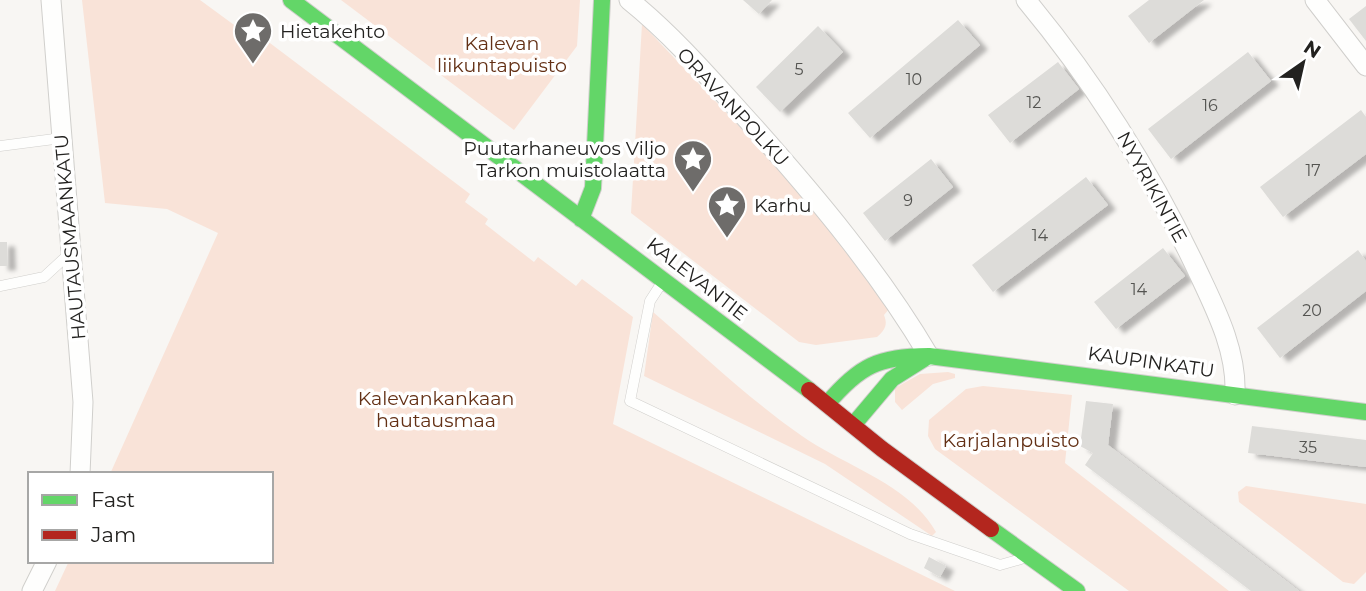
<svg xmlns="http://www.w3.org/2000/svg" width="1366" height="591" font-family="Montserrat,sans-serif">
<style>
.green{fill:#f9e3d8}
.building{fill:#dddcd9;filter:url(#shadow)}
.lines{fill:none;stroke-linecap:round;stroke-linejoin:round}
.lane-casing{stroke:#d0cfcc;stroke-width:11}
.street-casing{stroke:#d0cfcc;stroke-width:21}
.fast-casing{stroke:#d0cfcc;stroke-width:18}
.jam-casing{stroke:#d0cfcc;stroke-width:18}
.lane{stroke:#fefefd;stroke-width:10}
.street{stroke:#fefefd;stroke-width:19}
.fast{stroke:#63d668;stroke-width:16}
.jam{stroke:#b3261e;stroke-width:16}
.labels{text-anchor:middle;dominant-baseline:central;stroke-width:7;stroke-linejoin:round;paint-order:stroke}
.number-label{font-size:16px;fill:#545451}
.poi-label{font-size:19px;fill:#232220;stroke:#fff;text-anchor:start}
.park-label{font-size:19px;fill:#633015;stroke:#fff}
.street-label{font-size:19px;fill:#232220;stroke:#fff}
</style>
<defs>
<filter id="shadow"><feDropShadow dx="8" dy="4.5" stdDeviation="2" flood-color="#0004"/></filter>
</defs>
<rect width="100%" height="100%" fill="#f8f6f3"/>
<path class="green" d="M82,0H200L241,30L246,25L470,194L465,202L488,219L485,224L534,262L538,257L576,286L582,279L633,317L613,424L955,591H55L69,561H271V474H110L218,233L167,209L105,203Z
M341,0H580L577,46L514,130Z
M642,24L799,189L889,309L884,315C888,325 885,330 877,337L816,345L799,342L631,213Z
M653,312C702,354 750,400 802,436C846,467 908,483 936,532L932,536L825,464L644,376Z
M948,372L955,374V378L933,384L902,410L895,402V388L920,374Z
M983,386L1072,395L1065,463L1229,591H1129L935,449L928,436L929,420L966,389Z
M1246,486L1366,504V572L1354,584L1343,582L1239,502L1238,492Z"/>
<path class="building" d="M743,0H772L759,14Z
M1149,0H1204L1149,43L1128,16Z
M1366,6V41L1349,19Z
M958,20L980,45L870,138L848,113Z
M818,26L843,52L780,112L756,87Z
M1248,52L1271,81L1171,159L1148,129Z
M1058,62L1079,89L1010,143L988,115Z
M1361,110L1366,117V154L1283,217L1260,187Z
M931,159L953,187L885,241L863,213Z
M1086,177L1108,205L993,292L972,265Z
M0,242H7L8,266H0Z
M1163,248L1185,276L1116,329L1094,302Z
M1358,250L1366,261V291L1280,358L1257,328Z
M1086,401L1113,404L1108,445L1299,591H1251L1085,465L1093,453L1080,446Z
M1252,426L1366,440V467L1248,453Z
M929,557L946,566L940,577L924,568Z"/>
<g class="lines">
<g class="lane-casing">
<path id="lane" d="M0,146L62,138
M661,284L650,301L630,401L910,534L1000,565L1021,559
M0,286L44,277L70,253"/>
</g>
<g class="street-casing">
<path id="street" d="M51,0L83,402L80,474
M629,0C674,36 714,83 753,126C817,198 880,273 929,356
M1026,0C1095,83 1153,176 1199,274C1217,312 1237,352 1235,395
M1315,0L1366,66
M32,591L47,561"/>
</g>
<g class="fast-casing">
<path id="fast" d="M291,0L809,390
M581,219L593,188L602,0
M827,404C860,365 878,357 929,356L1366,412
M854,424L892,379L927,357
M991,529L1077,591"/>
</g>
<g class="jam-casing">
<path id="jam" d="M809,390L882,449L991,529"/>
</g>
<use href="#lane" class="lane"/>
<use href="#street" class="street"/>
<use href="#fast" class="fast"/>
<use href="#jam" class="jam"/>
</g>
<defs>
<g id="sight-pin" transform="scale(2.0125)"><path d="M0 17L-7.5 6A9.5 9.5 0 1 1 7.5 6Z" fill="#6e6c6a" stroke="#fff"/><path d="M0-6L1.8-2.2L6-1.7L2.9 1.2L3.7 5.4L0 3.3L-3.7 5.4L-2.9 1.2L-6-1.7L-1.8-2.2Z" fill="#fff"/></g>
</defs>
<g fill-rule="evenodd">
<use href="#sight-pin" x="253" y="31"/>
<use href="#sight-pin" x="693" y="159"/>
<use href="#sight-pin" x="727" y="205"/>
</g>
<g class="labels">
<g class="number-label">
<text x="799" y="69">5</text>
<text x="914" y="79">10</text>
<text x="1034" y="102">12</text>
<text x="1210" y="105">16</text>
<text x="1313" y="170">17</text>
<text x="908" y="200">9</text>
<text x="1040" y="235">14</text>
<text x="1139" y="289">14</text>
<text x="1312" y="310">20</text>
<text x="1308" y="447">35</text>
</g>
<g class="poi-label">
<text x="280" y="31">Hietakehto</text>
<text x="666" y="148" text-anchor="end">Puutarhaneuvos Viljo<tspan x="666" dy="22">Tarkon muistolaatta</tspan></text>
<text x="754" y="205">Karhu</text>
</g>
<g class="park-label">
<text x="502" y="43">Kalevan<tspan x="502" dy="22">liikuntapuisto</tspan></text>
<text x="436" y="398">Kalevankankaan<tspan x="436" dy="22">hautausmaa</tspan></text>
<text x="1011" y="440">Karjalanpuisto</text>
</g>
<g class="street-label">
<text transform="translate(733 107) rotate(47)">ORAVANPOLKU</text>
<text transform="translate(1152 187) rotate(61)">NYYRIKINTIE</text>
<text transform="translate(70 237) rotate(-95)">HAUTAUSMAANKATU</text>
<text transform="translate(697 279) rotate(38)">KALEVANTIE</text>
<text transform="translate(1151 362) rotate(8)">KAUPINKATU</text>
</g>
</g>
<rect x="28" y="472" width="245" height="91" fill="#ffffff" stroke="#a7a7a6" stroke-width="2"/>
<rect x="42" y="495" width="35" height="10" fill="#63d668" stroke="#a7a7a6" stroke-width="2"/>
<text x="91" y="507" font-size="21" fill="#232220">Fast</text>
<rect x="42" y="530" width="35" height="10" fill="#b3261e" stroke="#a7a7a6" stroke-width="2"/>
<text x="91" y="542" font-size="21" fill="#232220">Jam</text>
<g transform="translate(1303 63) rotate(34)" stroke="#ffffff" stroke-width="5" paint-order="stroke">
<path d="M0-5L12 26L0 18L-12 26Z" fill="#232220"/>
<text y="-10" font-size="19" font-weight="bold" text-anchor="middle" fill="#232220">N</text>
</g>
</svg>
